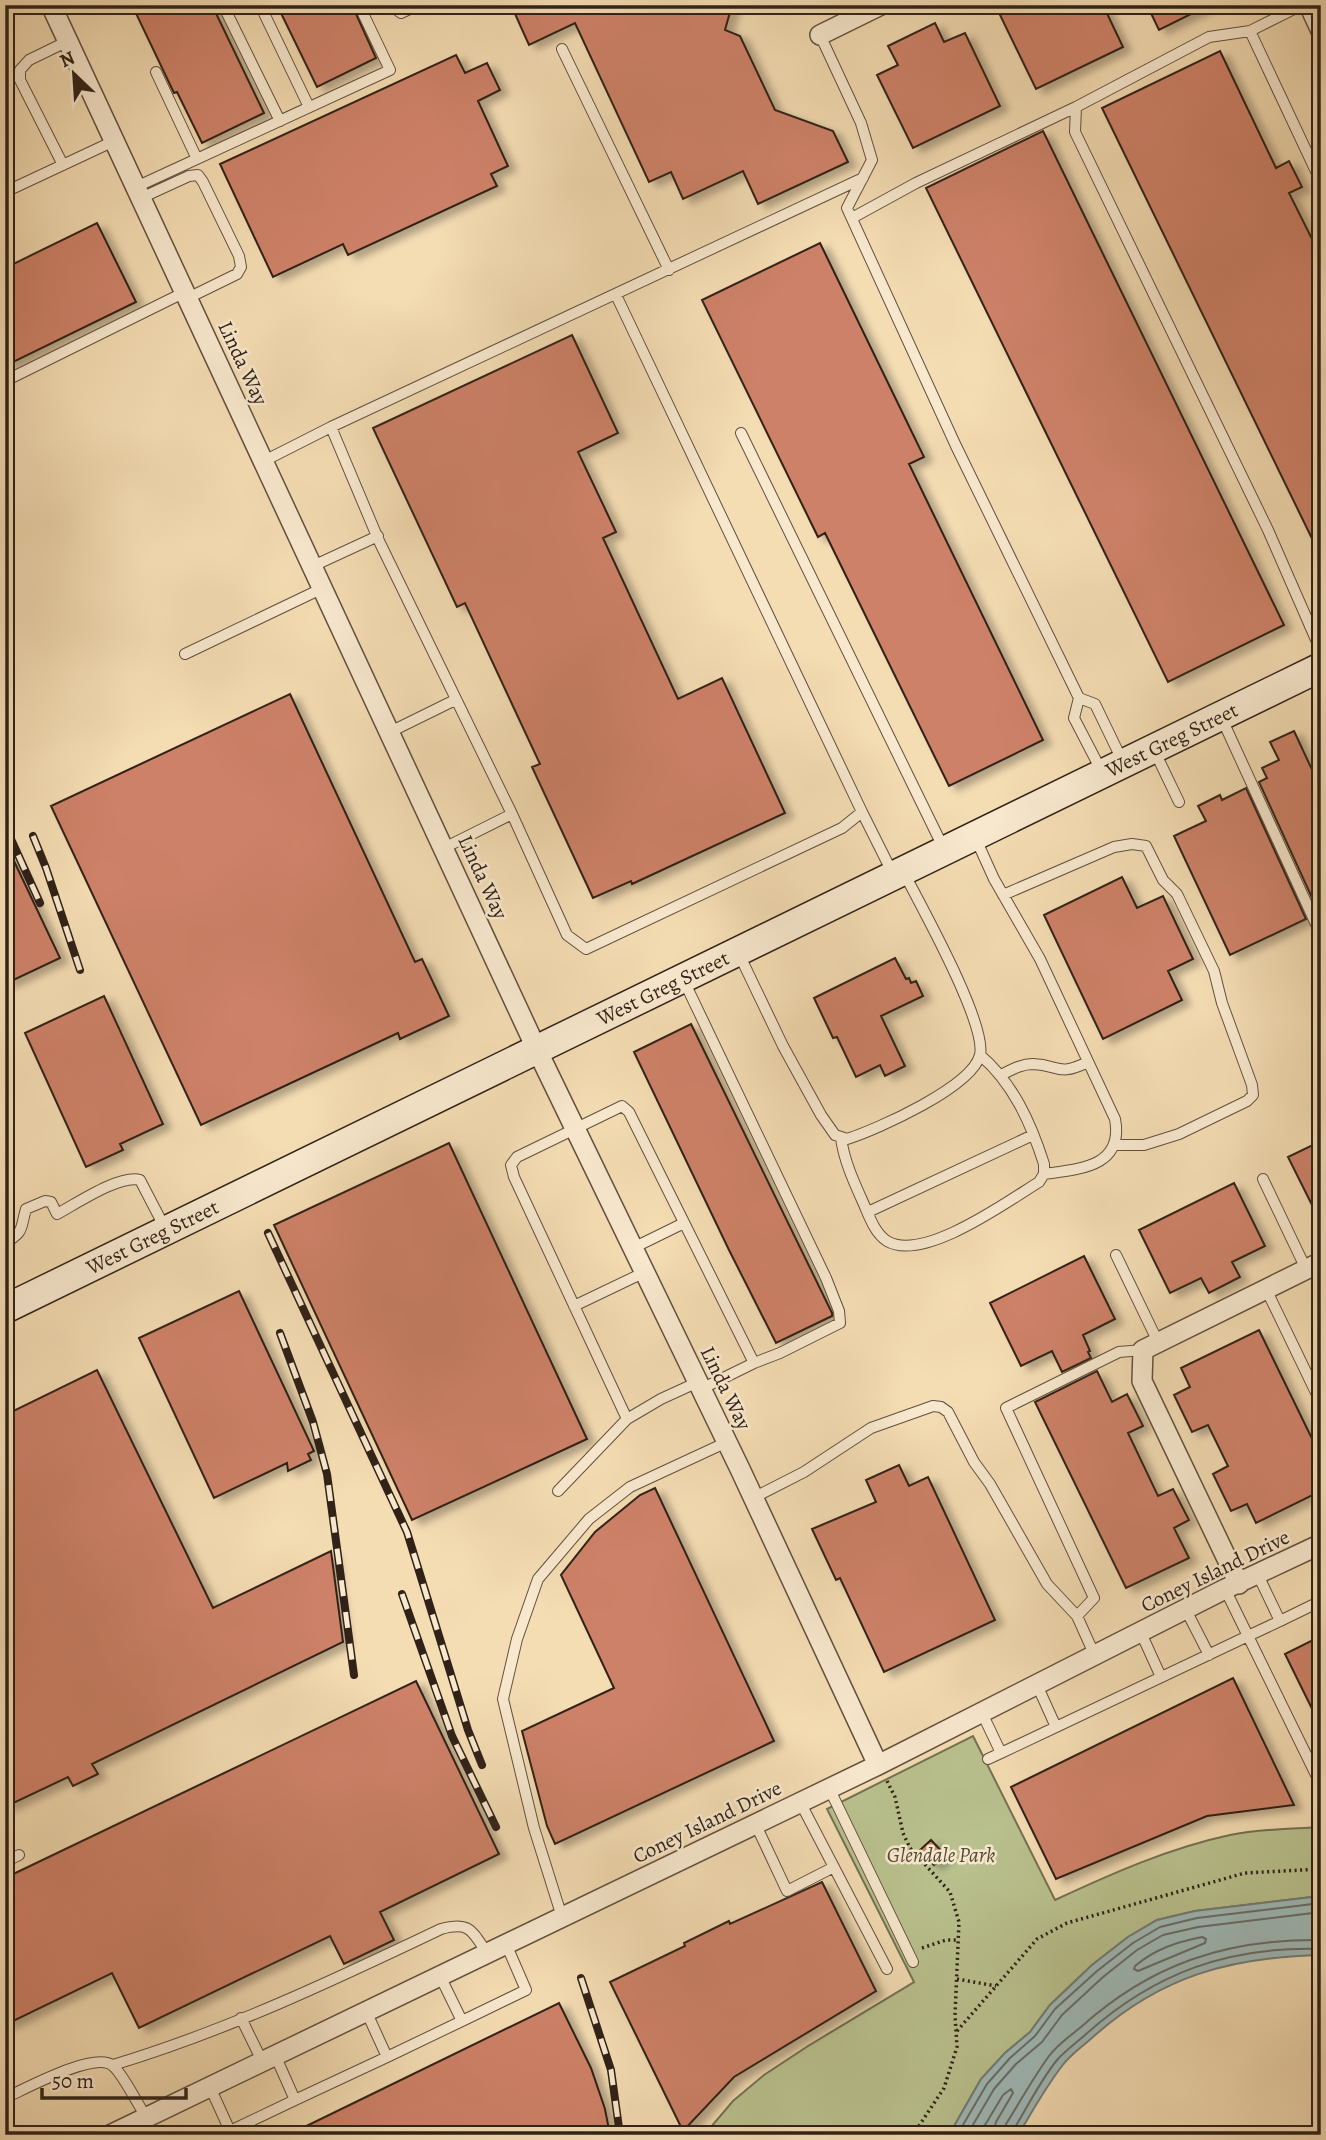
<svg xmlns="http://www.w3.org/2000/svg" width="1326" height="2140" font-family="Alegreya,serif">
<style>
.green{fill:#b9c18e;stroke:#747253;stroke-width:2}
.water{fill:#9fb9b7;stroke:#737d77;stroke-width:2}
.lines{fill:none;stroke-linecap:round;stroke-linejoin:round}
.shore{stroke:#686e68;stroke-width:2}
.building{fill:#cd8168;stroke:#302218;stroke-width:2;filter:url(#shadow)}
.lane-casing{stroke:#61503f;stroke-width:12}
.street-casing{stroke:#61503f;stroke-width:22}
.secondary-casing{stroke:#302218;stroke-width:31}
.path{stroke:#302218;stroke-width:3.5;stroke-dasharray:2 3.5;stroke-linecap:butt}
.lane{stroke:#f8e8ce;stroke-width:10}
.street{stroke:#f8e8ce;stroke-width:19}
.secondary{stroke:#f8e8ce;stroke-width:28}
.rail-casing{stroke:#302218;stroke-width:8}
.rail{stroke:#f8e8ce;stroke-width:5;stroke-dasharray:16;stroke-linecap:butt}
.labels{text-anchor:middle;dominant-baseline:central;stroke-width:5;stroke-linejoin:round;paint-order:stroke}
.street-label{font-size:21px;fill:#302218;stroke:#f8e8ce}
.park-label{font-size:21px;font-style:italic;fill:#524a36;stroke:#f8e8ce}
</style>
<defs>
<filter id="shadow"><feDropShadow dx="8" dy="4.5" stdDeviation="3.5" flood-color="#0004"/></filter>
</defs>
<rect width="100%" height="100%" fill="#f4dcb3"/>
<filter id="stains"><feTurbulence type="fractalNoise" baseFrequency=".00286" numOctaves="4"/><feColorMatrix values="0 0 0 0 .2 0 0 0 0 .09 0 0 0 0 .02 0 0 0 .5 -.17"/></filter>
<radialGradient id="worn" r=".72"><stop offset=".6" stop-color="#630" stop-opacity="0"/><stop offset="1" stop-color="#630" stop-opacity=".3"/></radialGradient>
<path class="green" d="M973,1736L1055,1900C1111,1874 1169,1848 1230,1835C1259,1829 1291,1829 1321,1827V1896L1195,1911L1157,1920L1128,1937L1092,1965L1050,2005L1030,2032L1005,2053L981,2079L949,2135H704L733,2101L764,2075L808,2046L914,1982L827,1809Z"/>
<path class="water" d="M1321,1896V1955C1231,1957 1161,1976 1093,2037C1083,2046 1070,2055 1062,2066C1045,2088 1032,2112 1018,2135H949L981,2079L1005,2053L1030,2032L1050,2005L1092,1965L1128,1937L1157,1920L1195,1911Z"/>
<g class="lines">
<path class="shore" d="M1202,1937L1206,1939L1205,1943L1138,1971L1134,1969L1135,1966C1155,1949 1177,1942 1202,1937Z
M957,2135L987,2084L1010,2058L1035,2036L1055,2009L1097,1971L1133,1943L1160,1927L1197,1918L1321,1903
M967,2135L994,2089L1016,2064L1042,2042L1062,2015L1103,1977L1137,1950L1163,1935L1198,1927L1321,1912
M979,2135L1003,2095L1011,2089L1013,2093L996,2122L993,2135
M1004,2135L1006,2124C1020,2102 1033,2078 1049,2056C1057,2045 1070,2036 1081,2027C1151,1964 1226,1939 1321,1940
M1013,2135L1014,2129C1028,2106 1040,2081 1057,2060C1065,2051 1076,2043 1085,2035C1154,1973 1228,1946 1321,1949"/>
</g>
<path class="building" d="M132,5H212L264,113L202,143L177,92L174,93Z
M277,5H352L376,58L317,87Z
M511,5H732L725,30L740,36L775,110L833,131L848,162L758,204L743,171L683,199L671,172L649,182L575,23L529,45Z
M1021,5H1103L1123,47L1036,89L1000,15Z
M1147,5H1209L1159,30Z
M935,23L944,42L965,33L1000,106L913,148L877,75L898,65L888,46Z
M1220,51L1276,168L1289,161L1302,187L1289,193L1321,257V557L1102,108Z
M456,55L465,73L487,63L500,90L478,101L508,166L491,174L497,186L348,255L343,244L273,277L220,164Z
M1043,131L1284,625L1168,682L926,188Z
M97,223L136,302L5,366V268Z
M820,243L924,457L909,464L1043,740L949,786L825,533L818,537L702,300Z
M572,335L618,433L578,452L616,532L603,538L678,699L722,678L785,813L632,884L631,881L593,898L532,767L540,764L518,717L465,603L457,607L373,428Z
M290,694L415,962L422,959L449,1016L400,1039L398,1033L201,1125L51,806Z
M1294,731L1321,789L1319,913L1259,782L1267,778L1262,768L1279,760L1270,742Z
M1246,788L1306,919L1230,955L1174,836L1206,821L1198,806L1220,795L1222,800Z
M5,842L60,958L5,984Z
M1122,877L1137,908L1163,896L1193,959L1168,971L1182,1000L1103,1039L1044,915Z
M895,958L906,979L909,978L911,983L916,981L923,996L881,1016L905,1066L885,1076L880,1065L856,1077L837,1037L833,1038L814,998Z
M104,996L163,1124L120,1144L123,1150L86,1167L25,1033Z
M691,1024L832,1313V1316L776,1343L729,1250L634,1052Z
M1321,1141V1223L1288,1157Z
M449,1143L587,1439L412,1520L274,1225Z
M1234,1183L1265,1246L1232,1262L1240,1277L1209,1293L1201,1278L1170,1293L1139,1230Z
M1084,1256L1115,1319L1083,1335L1090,1351L1088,1352L1091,1358L1062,1372L1052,1351L1021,1366L990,1303Z
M239,1291L314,1451L308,1454L311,1460L288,1471L287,1463L214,1498L139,1338Z
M1259,1330L1321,1457V1491L1256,1523L1247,1504L1231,1511L1213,1474L1228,1466L1208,1425L1192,1432L1174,1395L1190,1387L1181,1368Z
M97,1370L213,1608L331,1551L343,1642L92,1764L98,1774L73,1786L68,1777L5,1807V1415Z
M1097,1371L1112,1402L1127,1394L1143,1426L1128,1433L1158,1496L1173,1489L1189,1520L1174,1528L1189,1558L1126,1588L1035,1402Z
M899,1465L909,1486L928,1477L995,1620L884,1672L840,1578L836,1580L812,1529L876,1502L866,1480Z
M655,1488L774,1741L555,1844L547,1826L522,1731L614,1688L561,1575L595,1532L640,1495Z
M1321,1636V1727L1285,1654Z
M1233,1678L1294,1805L1207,1816L1056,1879L1011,1787Z
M416,1681L499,1854L380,1912L394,1940L344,1964L330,1936L139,2028L112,1973L5,2025V1878Z
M931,1840L945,1855L934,1865L920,1850Z
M822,1882L876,1991L734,2077L683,2131L610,1982L685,1946L684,1943L729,1921L730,1924Z
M559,2003L591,2068L605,2109L610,2135H288Z"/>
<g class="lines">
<g class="lane-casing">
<path id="lane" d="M223,5L280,121
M260,5L309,107
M390,5L401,13L418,5
M1250,31L1302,5
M820,35L861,123L872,160L847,208L956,446L1079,698L1074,718L1101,770
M562,49L669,270
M156,72L197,159
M63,165L20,80V70L29,60L68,41
M1321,182L1250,31L1209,37L1076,107L1075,132L1268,530L1321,651
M136,187L390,70L359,5
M5,192L114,141
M141,198L189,176L198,175L203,182L239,256L241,267L237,274L188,298
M852,218L916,183L1076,107
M5,381L185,292
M331,427L379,541L512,814L567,935L586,949L842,828L862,812L616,295
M741,433L943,847
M264,461L331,427L863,178
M313,566L378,536
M185,654L323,588
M1079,698L1095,704L1122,760
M1222,719L1321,935
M390,732L455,700
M1155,752L1179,802
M862,812L893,874
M975,837L994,879L1040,959L1115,1119C1124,1167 1080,1169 1044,1174
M444,848L512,814
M1003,895L1114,847L1132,844L1146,846L1163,880L1177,894L1214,971L1222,1003L1252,1085L1253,1095L1247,1101L1179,1134L1144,1145H1116
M738,952L783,1046L821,1115L835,1135L847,1139C878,1129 972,1087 980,1055C987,1024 921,906 904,873
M1001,1075C1011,1070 1021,1064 1033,1064C1060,1065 1057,1077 1088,1062
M841,1138C844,1160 853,1180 862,1200C868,1213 874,1233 887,1241C923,1263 1008,1201 1039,1182L1044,1174V1164C1031,1123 1013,1083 980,1055
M1263,1179L1306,1269
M868,1212L1033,1135
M5,1243C25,1231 20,1229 26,1209L45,1201L51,1202L57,1214C76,1204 120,1174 140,1180L166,1230
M633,1248L684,1223
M1116,1255L1158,1342
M1266,1289L1321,1403
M574,1306L645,1272
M701,1389L754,1363
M627,1419L661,1399L698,1382
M558,1491L627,1419L514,1177L511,1165L517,1157L622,1106L629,1112L754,1363L780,1353L840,1323L839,1311L826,1278L684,981
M753,1498L804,1472L871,1428L933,1406L941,1407L948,1412L974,1462L990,1484L1047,1584L1077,1616L1095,1656
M1311,1549L1321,1568
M1258,1575L1280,1621L1321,1601
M1186,1610L1209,1655
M1077,1616L1094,1598L1006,1408L1119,1352L1143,1350
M1280,1621L1248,1636L1321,1785
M1141,1633L1161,1677
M1037,1685L1056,1727L1248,1636L1225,1589
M982,1713L1001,1753L1056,1727
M988,1759L1001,1753
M829,1788L913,1962
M800,1802L887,1969
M755,1823L787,1891L834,1867
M5,1862L19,1855
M562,1917L534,1828L503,1699L517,1639L538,1579L589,1519L630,1487L727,1442
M440,1976L462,2021L526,1990L506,1944
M366,2011L387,2057L462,2021
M241,2018L262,2061
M275,2055L295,2100L387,2057
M113,2065C226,2031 334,1980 441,1929C470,1921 472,1931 487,1953
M210,2087L230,2131L295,2100
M5,2098C25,2089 96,2050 113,2066C123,2074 138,2105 146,2117"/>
</g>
<g class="street-casing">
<path id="street" d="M51,5L537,1050L740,1469L878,1765
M1309,5L1321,31
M820,35L881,5
M1239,1584L1142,1381L1143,1350L1321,1262
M110,2135L878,1765L1225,1589L1321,1544"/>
</g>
<g class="secondary-casing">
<g id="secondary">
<path id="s1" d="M5,1309L1321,667"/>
</g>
</g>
<path class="path" d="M887,1781L895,1797L903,1833L910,1848L950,1892L959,1922L955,2015L957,2047L944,2088L913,2135
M922,1948L946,1940H957
M957,1979L996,1986
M957,2031L1037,1939L1067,1923L1245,1873L1321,1869"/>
<use href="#lane" class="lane"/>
<use href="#street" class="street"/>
<use href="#secondary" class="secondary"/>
<g class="rail-casing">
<path id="rail" d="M5,826L40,903
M33,836L46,868L80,970
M268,1233L407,1532L468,1730L482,1765
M280,1333L313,1422L327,1474L354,1675
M402,1594L452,1736L496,1827
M581,1978L611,2070L620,2135"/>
</g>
<use href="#rail" class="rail"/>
</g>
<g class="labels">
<g class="street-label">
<text transform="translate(243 363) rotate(65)">Linda Way</text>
<text stroke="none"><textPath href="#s1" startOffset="1298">West Greg Street</textPath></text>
<text transform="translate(483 877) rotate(65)">Linda Way</text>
<text stroke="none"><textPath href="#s1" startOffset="732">West Greg Street</textPath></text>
<text stroke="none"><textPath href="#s1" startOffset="164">West Greg Street</textPath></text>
<text transform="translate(726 1388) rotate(64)">Linda Way</text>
<text transform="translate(1215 1571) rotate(-26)">Coney Island Drive</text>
<text transform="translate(707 1822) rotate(-26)">Coney Island Drive</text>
</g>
<g class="park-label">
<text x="941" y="1855">Glendale Park</text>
</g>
</g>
<rect width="1326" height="2140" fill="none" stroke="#f4dcb3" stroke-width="28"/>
<rect x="7" y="7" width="1312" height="2126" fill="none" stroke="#302218" stroke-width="3.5"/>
<rect x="14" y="14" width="1298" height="2112" fill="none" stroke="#302218" stroke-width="2"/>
<g transform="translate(74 74) rotate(335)" stroke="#f8e8ce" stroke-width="5" paint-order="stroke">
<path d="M0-5L12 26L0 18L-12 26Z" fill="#302218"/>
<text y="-10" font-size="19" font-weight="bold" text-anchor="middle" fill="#302218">N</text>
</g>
<path d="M42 2088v10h144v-10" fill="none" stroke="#302218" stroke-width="3.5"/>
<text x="52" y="2088" font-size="21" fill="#302218" stroke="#f8e8ce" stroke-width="5" paint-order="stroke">50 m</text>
<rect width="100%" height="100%" filter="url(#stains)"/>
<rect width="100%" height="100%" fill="url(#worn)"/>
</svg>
